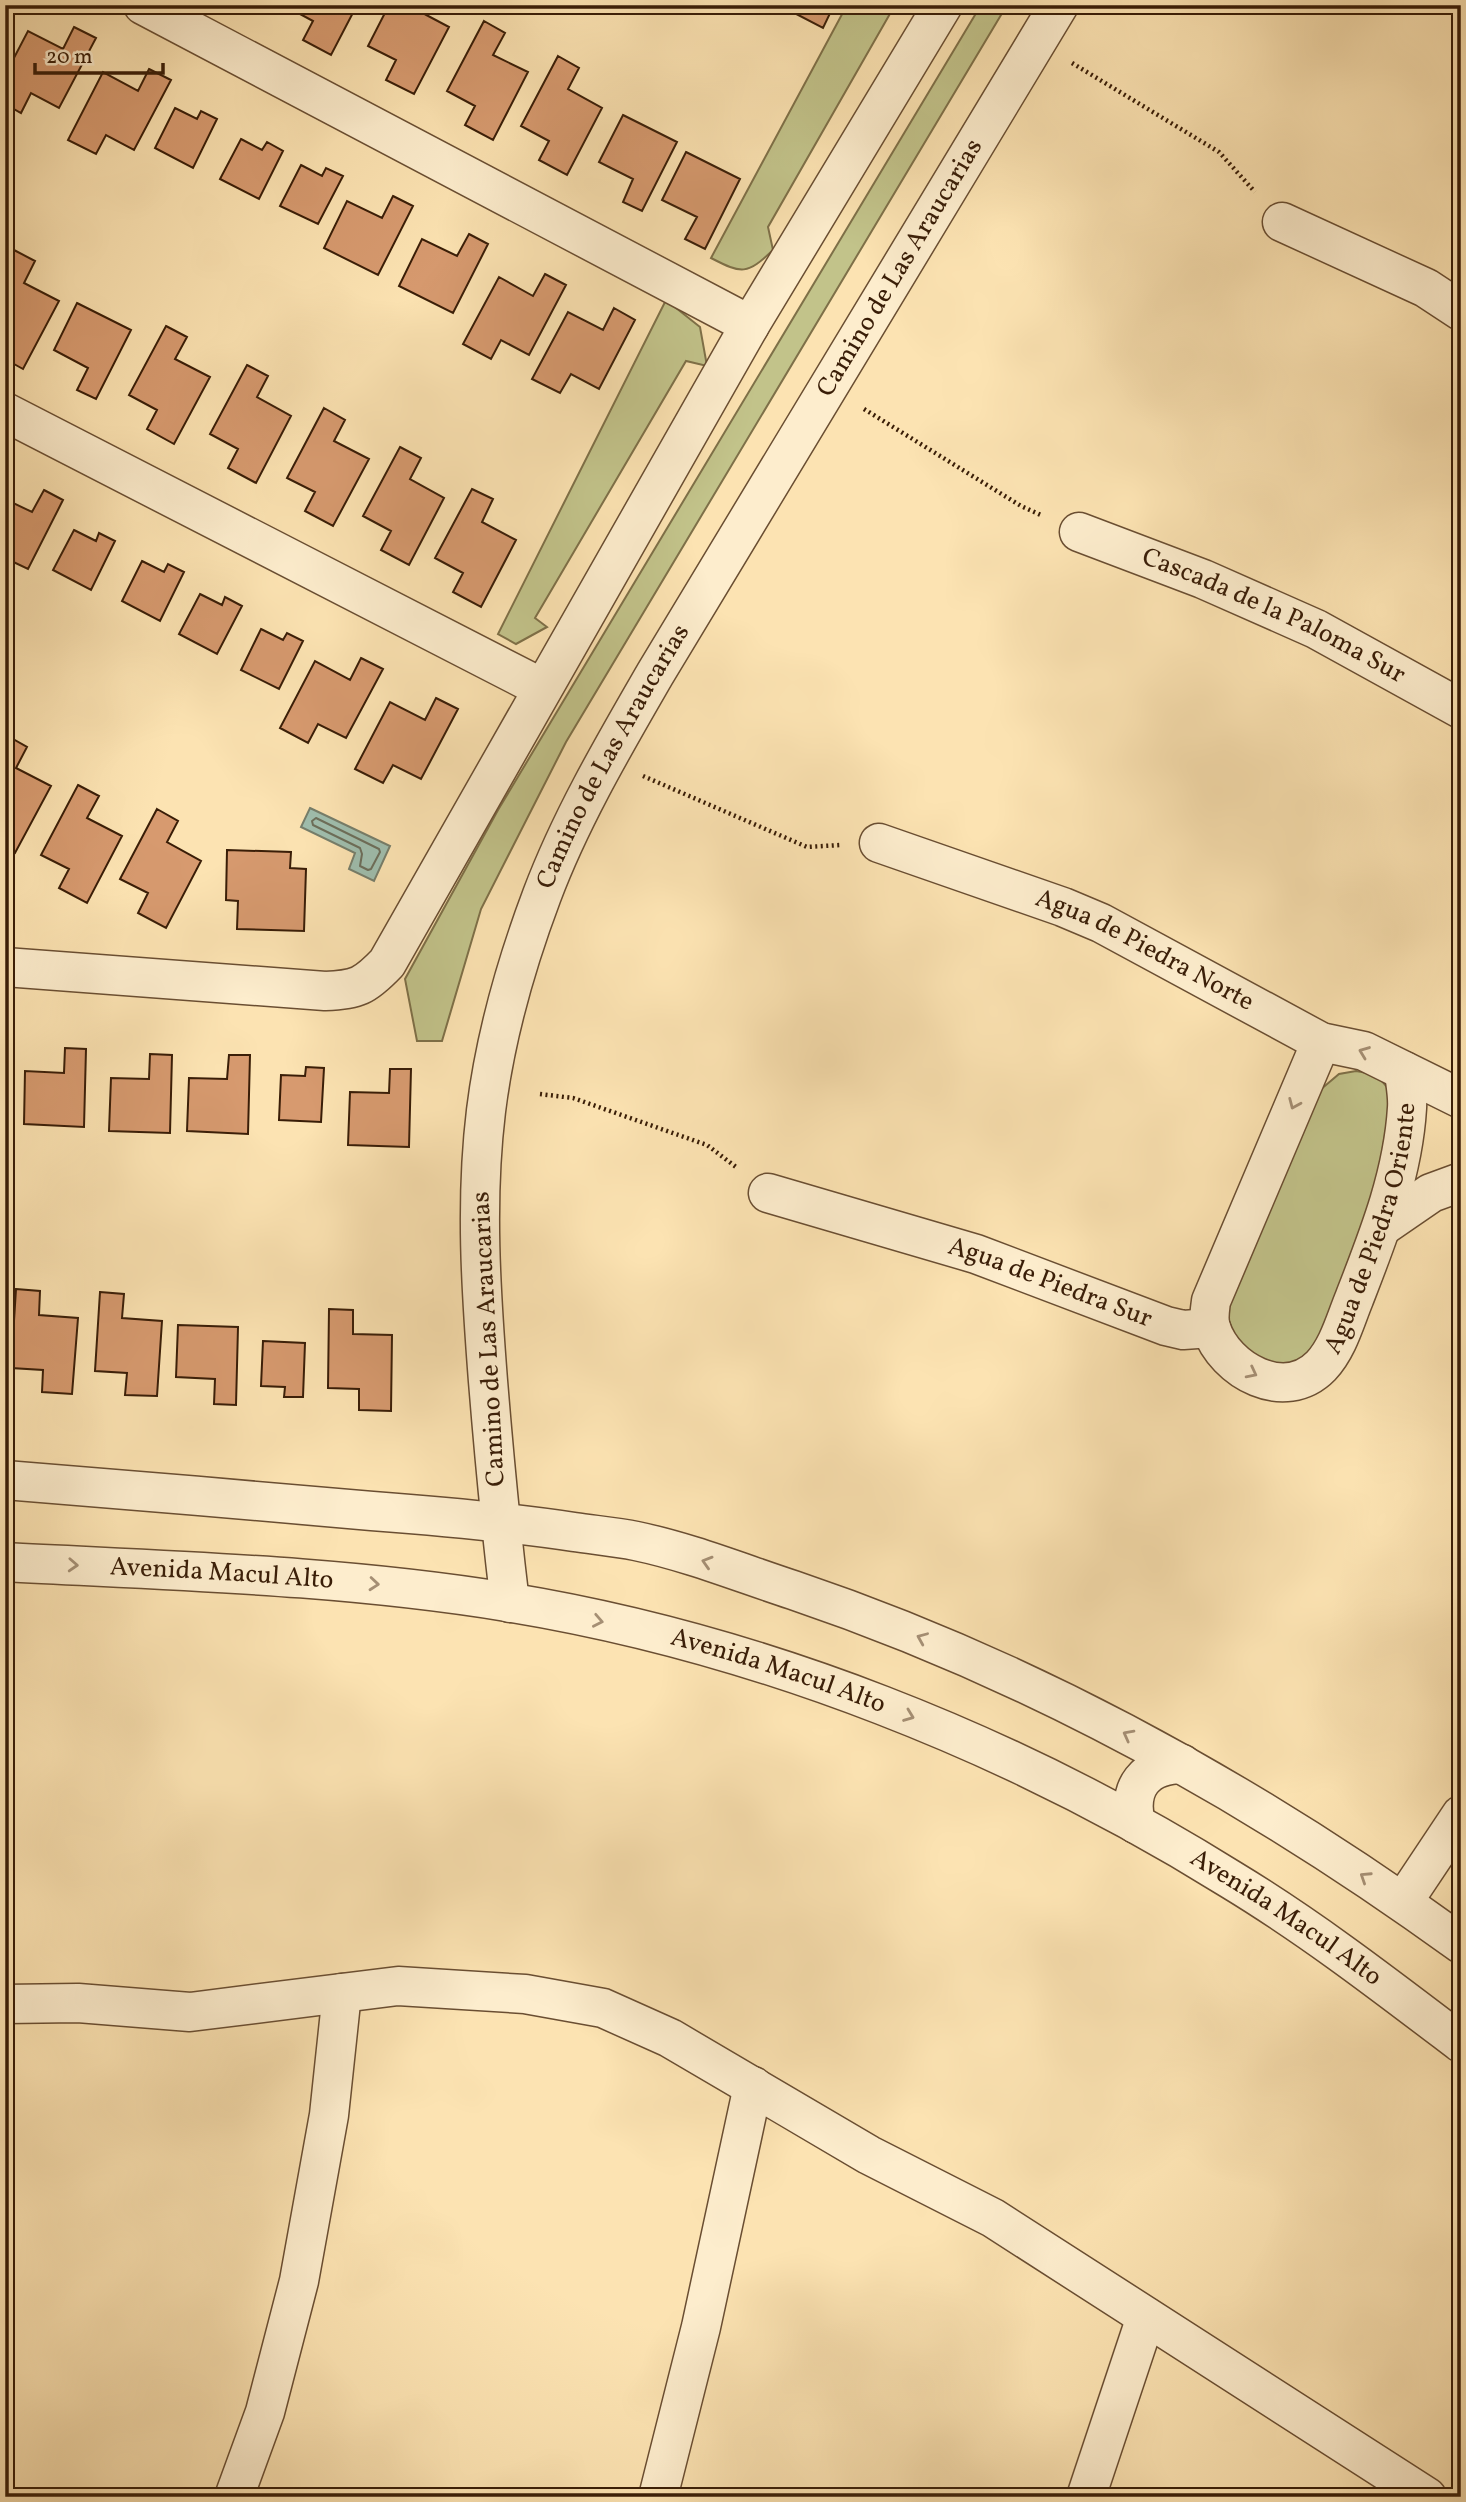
<svg xmlns="http://www.w3.org/2000/svg" width="1466" height="2502" font-family="Vollkorn,serif">
<style>
.green{fill:#c2c38a;stroke:#7e7048;stroke-width:2}
.water{fill:#9fbeae;stroke:#767e6b;stroke-width:2}
.lines{fill:none;stroke-linecap:round;stroke-linejoin:round}
.shore{stroke:#6c6e5a;stroke-width:2}
.building{fill:#d79a6f;stroke:#391d07;stroke-width:2}
.minor-casing{stroke:#6a4e32;stroke-width:41}
.tertiary-casing{stroke:#6a4e32;stroke-width:41}
.path{stroke:#391d07;stroke-width:4.5;stroke-dasharray:2 3.5;stroke-linecap:butt}
.minor{stroke:#fdedcd;stroke-width:38}
.tertiary{stroke:#fdedcd;stroke-width:38}
.oneway{stroke:#a58f74}
.labels{text-anchor:middle;dominant-baseline:central;stroke-width:5;stroke-linejoin:round;paint-order:stroke}
.street-label{font-size:26px;fill:#391d07;stroke:#fdedcd}
</style>
<rect width="100%" height="100%" fill="#fce3b2"/>
<filter id="stains"><feTurbulence type="fractalNoise" baseFrequency=".00286" numOctaves="4"/><feColorMatrix values="0 0 0 0 .2 0 0 0 0 .09 0 0 0 0 .02 0 0 0 .5 -.17"/></filter>
<radialGradient id="worn" r=".72"><stop offset=".6" stop-color="#630" stop-opacity="0"/><stop offset="1" stop-color="#630" stop-opacity=".3"/></radialGradient>
<path class="green" d="M847,5H895L768,227L773,250C747,275 742,274 711,258Z
M981,5H1007L566,742L481,909L442,1041H417L405,979L498,810Z
M666,300L700,327L707,366L686,361L535,618L547,627L516,644L498,634Z
M1356,1071C1377,1074 1381,1077 1392,1095L1376,1187L1322,1332C1316,1343 1309,1356 1297,1361C1270,1372 1239,1349 1230,1324C1227,1318 1228,1309 1229,1302L1320,1090L1339,1074Z"/>
<path class="water" d="M310,808L390,846L374,881L349,869L355,853L301,827Z"/>
<g class="lines">
<path class="shore" d="M316,818L379,849L380,852L371,869L368,870L360,866L362,854L360,848L313,825L312,821Z"/>
</g>
<path class="building" d="M5,5H19L5,33Z
M357,5L331,55L303,40L313,21L285,6Z
M389,5H417L415,9L449,27L414,94L386,80L396,60L368,46Z
M779,5H834L823,28Z
M484,21L505,33L493,55L528,72L493,140L465,125L475,106L447,91Z
M74,27L96,38L59,108L31,93L21,113L5,104V75L28,31L63,49Z
M558,56L579,68L568,89L602,108L567,175L539,160L549,141L521,126Z
M149,69L171,80L134,150L106,135L96,154L68,140L103,72L138,91Z
M175,108L197,119L201,111L217,119L193,168L155,148Z
M623,115L677,142L642,211L623,202L633,179L599,162Z
M241,139L262,150L267,142L283,151L259,199L220,179Z
M686,152L740,179L705,249L685,239L697,217L662,200Z
M301,165L322,176L326,168L343,176L318,224L280,206Z
M393,196L413,206L378,275L324,248L347,201L382,218Z
M469,234L488,244L453,313L399,286L422,239L457,256Z
M14,250L35,261L24,283L59,301L23,369L5,359V267Z
M545,274L566,285L529,355L501,340L491,359L463,344L499,277L533,296Z
M77,303L131,330L96,399L77,390L88,368L54,350Z
M614,308L635,320L599,389L571,374L560,393L532,379L568,312L603,330Z
M166,326L187,337L175,359L210,377L174,444L147,429L157,410L129,395Z
M247,365L268,376L257,397L291,416L256,483L228,468L238,449L210,434Z
M324,408L345,420L334,441L369,459L333,526L305,511L315,492L287,478Z
M400,447L421,458L410,479L444,498L409,565L381,550L391,531L363,516Z
M472,489L493,499L482,522L516,540L481,607L453,592L463,573L435,558Z
M44,490L63,500L28,569L5,558V499L32,512Z
M74,530L96,541L99,533L115,541L91,590L53,570Z
M142,561L164,572L168,564L184,572L160,621L122,601Z
M200,594L222,605L225,597L242,606L217,654L179,634Z
M261,629L283,640L287,633L303,641L279,689L241,670Z
M361,658L383,669L346,738L318,724L308,743L280,728L315,661L350,680Z
M436,698L458,709L421,779L393,765L383,783L355,769L390,702L425,720Z
M6,735L27,747L16,768L51,786L15,853L5,848Z
M78,785L99,796L87,818L122,836L87,903L59,888L69,869L41,855Z
M157,809L178,821L167,842L201,861L166,928L138,913L148,893L120,879Z
M227,850L291,852L290,868L306,869L304,931L237,929L238,901L226,900Z
M5,1039L9,1040L7,1117H5Z
M65,1048L86,1049L84,1127L24,1124L25,1071L64,1073Z
M150,1054L172,1055L170,1133L109,1131L111,1078L149,1079Z
M229,1055H250L248,1134L187,1131L189,1078L227,1079Z
M306,1067L324,1068L321,1122L279,1120L281,1075L305,1076Z
M390,1069H411L409,1147L348,1145L350,1092L389,1093Z
M16,1289L40,1291L39,1315L78,1318L72,1394L42,1392L43,1370L11,1368Z
M100,1292L124,1294L122,1318L162,1321L157,1396L125,1395L127,1373L95,1371Z
M329,1309L353,1310V1334L392,1335L391,1411L359,1410V1389L328,1388Z
M178,1325L238,1327L236,1405L214,1404L215,1379L176,1377Z
M263,1341L305,1343L303,1397H284L285,1387L261,1386Z"/>
<g class="lines">
<g class="minor-casing">
<g id="minor">
<path d="M143,5L750,325"/>
<path d="M1282,222L1426,288L1461,311"/>
<path d="M5,412L542,688"/>
<path id="s1" d="M1079,532L1203,579L1316,629L1461,709"/>
<path id="s2" d="M879,843L1063,907L1101,923L1321,1042L1364,1051L1461,1099"/>
<path d="M5,967L325,991C357,990 365,986 387,963L750,325L943,5"/>
<path id="s3" d="M1321,1042L1211,1301C1210,1310 1208,1319 1211,1328C1225,1371 1285,1403 1321,1366C1338,1348 1345,1321 1354,1299C1378,1237 1403,1175 1407,1108C1408,1096 1405,1083 1404,1071"/>
<path id="s4" d="M768,1193L976,1254L1166,1326L1183,1330L1211,1328"/>
<path d="M1383,1226L1431,1193L1461,1182"/>
<path id="s5" d="M510,1603C501,1529 494,1455 488,1381C481,1291 475,1201 486,1111C495,1038 516,964 542,895C571,818 614,745 655,674L1059,5"/>
<path d="M1403,1902L1461,1815"/>
<path d="M5,2004L78,2003L190,2012L398,1986L525,1994L603,2008L670,2038L869,2155L993,2218L1427,2497"/>
<path d="M234,2497L265,2412L299,2281L329,2115L342,1993"/>
<path d="M658,2497L701,2327L753,2086"/>
<path d="M1086,2497L1146,2317"/>
</g>
</g>
<g class="tertiary-casing">
<g id="tertiary">
<path d="M5,1480C127,1490 250,1500 372,1511C439,1516 507,1522 574,1532C594,1535 616,1537 636,1541C689,1552 741,1573 793,1590C1033,1671 1256,1795 1461,1944"/>
<path id="s6" d="M5,1562C173,1571 341,1575 507,1602C759,1643 1014,1744 1230,1879C1311,1928 1386,1986 1461,2043"/>
<path d="M1136,1824C1127,1787 1145,1765 1182,1764"/>
</g>
</g>
<path class="path" d="M1072,63L1219,152L1255,192
M864,409L1021,506L1043,516
M643,776L807,847L840,845
M540,1094L573,1098L707,1145L736,1167"/>
<use href="#minor" class="minor"/>
<use href="#tertiary" class="tertiary"/>
</g>
<defs><path id="oneway-chevron" d="M-2-3.5L2.5 0L-2 3.5" fill="none" stroke-width="1.6" stroke-linecap="round" stroke-linejoin="round" transform="scale(1.75)"/></defs>
<g class="oneway">
<use href="#oneway-chevron" transform="translate(1364 1052) rotate(-159)"/>
<use href="#oneway-chevron" transform="translate(1294 1104) rotate(113)"/>
<use href="#oneway-chevron" transform="translate(1252 1373) rotate(27)"/>
<use href="#oneway-chevron" transform="translate(707 1562) rotate(-163)"/>
<use href="#oneway-chevron" transform="translate(73 1565) rotate(3)"/>
<use href="#oneway-chevron" transform="translate(374 1584) rotate(5)"/>
<use href="#oneway-chevron" transform="translate(598 1621) rotate(11)"/>
<use href="#oneway-chevron" transform="translate(922 1638) rotate(-157)"/>
<use href="#oneway-chevron" transform="translate(909 1716) rotate(21)"/>
<use href="#oneway-chevron" transform="translate(1128 1735) rotate(-152)"/>
<use href="#oneway-chevron" transform="translate(1365 1877) rotate(-147)"/>
</g>
<g class="labels">
<g class="street-label">
<text stroke="none"><textPath href="#s5" startOffset="1440">Camino de Las Araucarias</textPath></text>
<text stroke="none"><textPath href="#s1" startOffset="212">Cascada de la Paloma Sur</textPath></text>
<text stroke="none"><textPath href="#s5" startOffset="873">Camino de Las Araucarias</textPath></text>
<text stroke="none"><textPath href="#s2" startOffset="287">Agua de Piedra Norte</textPath></text>
<text stroke="none"><textPath href="#s3" startOffset="595">Agua de Piedra Oriente</textPath></text>
<text stroke="none"><textPath href="#s4" startOffset="296">Agua de Piedra Sur</textPath></text>
<text transform="translate(489 1339) rotate(-93)">Camino de Las Araucarias</text>
<text stroke="none"><textPath href="#s6" startOffset="217">Avenida Macul Alto</textPath></text>
<text stroke="none"><textPath href="#s6" startOffset="784">Avenida Macul Alto</textPath></text>
<text stroke="none"><textPath href="#s6" startOffset="1351">Avenida Macul Alto</textPath></text>
</g>
</g>
<rect width="1466" height="2502" fill="none" stroke="#fce3b2" stroke-width="28"/>
<rect x="7" y="7" width="1452" height="2488" fill="none" stroke="#391d07" stroke-width="3.5"/>
<rect x="14" y="14" width="1438" height="2474" fill="none" stroke="#391d07" stroke-width="2"/>
<path d="M35 63v10h128v-10" fill="none" stroke="#391d07" stroke-width="3.5"/>
<text x="46" y="63" font-size="21" fill="#391d07" stroke="#fdedcd" stroke-width="5" paint-order="stroke">20 m</text>
<rect width="100%" height="100%" filter="url(#stains)"/>
<rect width="100%" height="100%" fill="url(#worn)"/>
</svg>
